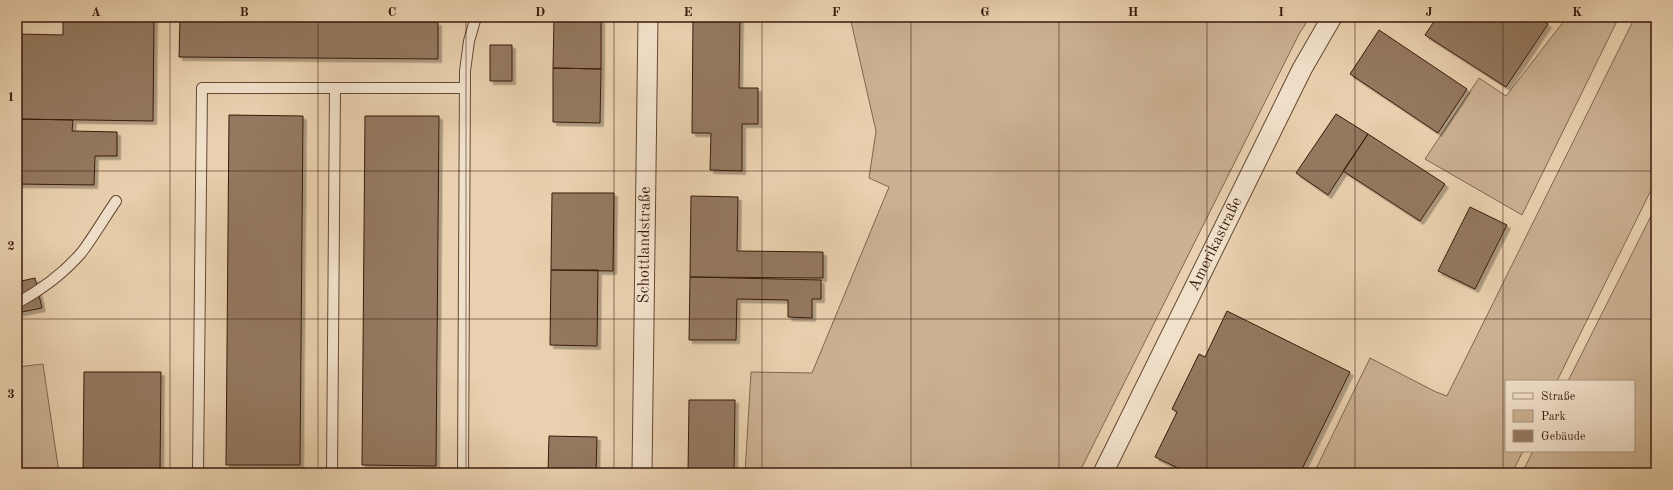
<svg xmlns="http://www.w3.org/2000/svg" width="1673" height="490" font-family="'Old Standard TT',serif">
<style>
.green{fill:#cbb192;stroke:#82664e}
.building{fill:#947960;stroke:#381a0b;filter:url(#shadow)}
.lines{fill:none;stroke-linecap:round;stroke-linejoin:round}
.service-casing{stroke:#644834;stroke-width:12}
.minor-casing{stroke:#644834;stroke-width:21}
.service{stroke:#f1e0ca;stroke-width:10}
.minor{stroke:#f1e0ca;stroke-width:19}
.grid{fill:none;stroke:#381a0b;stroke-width:1;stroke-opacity:0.55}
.labels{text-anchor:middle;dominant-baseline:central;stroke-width:3.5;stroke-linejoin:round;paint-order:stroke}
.street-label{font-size:16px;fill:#381a0b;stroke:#f1e0ca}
.neatline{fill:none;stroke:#381a0b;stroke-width:1.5}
.grid-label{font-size:13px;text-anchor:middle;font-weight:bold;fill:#381a0b}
</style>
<defs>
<filter id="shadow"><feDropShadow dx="3.5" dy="3.5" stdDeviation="0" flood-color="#0004"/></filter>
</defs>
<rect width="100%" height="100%" fill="#e9d0ae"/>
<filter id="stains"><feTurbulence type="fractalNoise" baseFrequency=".005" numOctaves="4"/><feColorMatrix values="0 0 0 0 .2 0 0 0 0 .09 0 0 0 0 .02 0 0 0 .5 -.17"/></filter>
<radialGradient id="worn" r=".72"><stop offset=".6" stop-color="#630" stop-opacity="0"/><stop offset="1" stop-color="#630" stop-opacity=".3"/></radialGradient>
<path class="green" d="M850,17H1310L1299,34L1079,473H745L751,372L812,373L889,187L869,178L876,131Z
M1567,17H1619L1522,215L1425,159L1479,78L1506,96Z
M1635,17H1656V180L1557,381H1506V451H1523L1512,473H1314L1370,358L1436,392L1447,396Z
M1656,206V473H1522L1533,451H1634V381H1568Z
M43,364L59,473H17V367Z"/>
<path class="building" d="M63,17H154L153,121L17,119V34L63,35Z
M229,17H400V22H438V59L179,57L180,20H229Z
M554,17H601V69L553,68Z
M693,17H740L739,88H758V124H742V171L710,170L711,133H692Z
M1437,17H1537L1548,24L1506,87L1425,35Z
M1379,30L1467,89L1438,133L1350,74Z
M490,45H512V81H490Z
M553,68L601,69L600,123L553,122Z
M1336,114L1368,134L1328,195L1296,173Z
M229,115L303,116L300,465H226Z
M365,116H439L436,466L362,465Z
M17,119L73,120L72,131L117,132V156H95L94,185L17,184Z
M1368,134L1445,184L1420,221L1343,171Z
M552,193H614L613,271L551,270Z
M691,196L738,197L737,251L823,252V278L690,277Z
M1470,207L1507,225L1475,289L1438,271Z
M551,270H598L597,346L550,345Z
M690,277L821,280V299H812V318L788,317V300L737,299L736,340H689Z
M35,278L42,308L17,313V282Z
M1227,311L1350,372L1300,473H1188L1155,457L1177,412L1172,409L1199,354L1205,357Z
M84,372H161L160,473H83Z
M689,400H735L734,473H688Z
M549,436L597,437L596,473H548Z"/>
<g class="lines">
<g class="service-casing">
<path id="service" d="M17,303C41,290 64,273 82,252C94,236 105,217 116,201
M198,473L202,88H465
M332,473L335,88
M463,473L465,71L469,41L476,17"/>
</g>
<g class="minor-casing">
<g id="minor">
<path id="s1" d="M642,473L648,17"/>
<path id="s2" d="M1103,473L1302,69L1332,17"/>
</g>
</g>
<use href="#service" class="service"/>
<use href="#minor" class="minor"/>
</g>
<path class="grid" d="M170,17V473M318,17V473M466,17V473M614,17V473M762,17V473M911,17V473M1059,17V473M1207,17V473M1355,17V473M1503,17V473M17,171H1656M17,319H1656"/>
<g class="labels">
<g class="street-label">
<text stroke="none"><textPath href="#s2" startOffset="255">Amerikastraße</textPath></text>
<text stroke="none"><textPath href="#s1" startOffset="228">Schottlandstraße</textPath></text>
</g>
</g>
<rect width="1673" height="490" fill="none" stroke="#e9d0ae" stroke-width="44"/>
<rect x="1505" y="380" width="130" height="72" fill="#f1e0ca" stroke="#a7917e"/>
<rect x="1513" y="393" width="20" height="6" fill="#f1e0ca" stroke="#a7917e"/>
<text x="1541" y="400" font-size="12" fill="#381a0b">Straße</text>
<rect x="1513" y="410" width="20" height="12" fill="#cbb192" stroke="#a7917e"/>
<text x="1541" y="420" font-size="12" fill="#381a0b">Park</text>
<rect x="1513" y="430" width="20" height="12" fill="#947960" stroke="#a7917e"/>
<text x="1541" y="440" font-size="12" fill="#381a0b">Gebäude</text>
<rect x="22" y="22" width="1629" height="446" class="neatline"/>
<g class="grid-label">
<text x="96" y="16">A</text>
<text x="244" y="16">B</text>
<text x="392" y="16">C</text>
<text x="540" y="16">D</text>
<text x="688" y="16">E</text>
<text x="836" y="16">F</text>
<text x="985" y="16">G</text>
<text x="1133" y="16">H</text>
<text x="1281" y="16">I</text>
<text x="1429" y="16">J</text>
<text x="1577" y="16">K</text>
<text x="11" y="101">1</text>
<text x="11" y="250">2</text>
<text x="11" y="398">3</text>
</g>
<rect width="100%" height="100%" filter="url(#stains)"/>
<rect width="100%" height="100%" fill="url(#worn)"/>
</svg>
